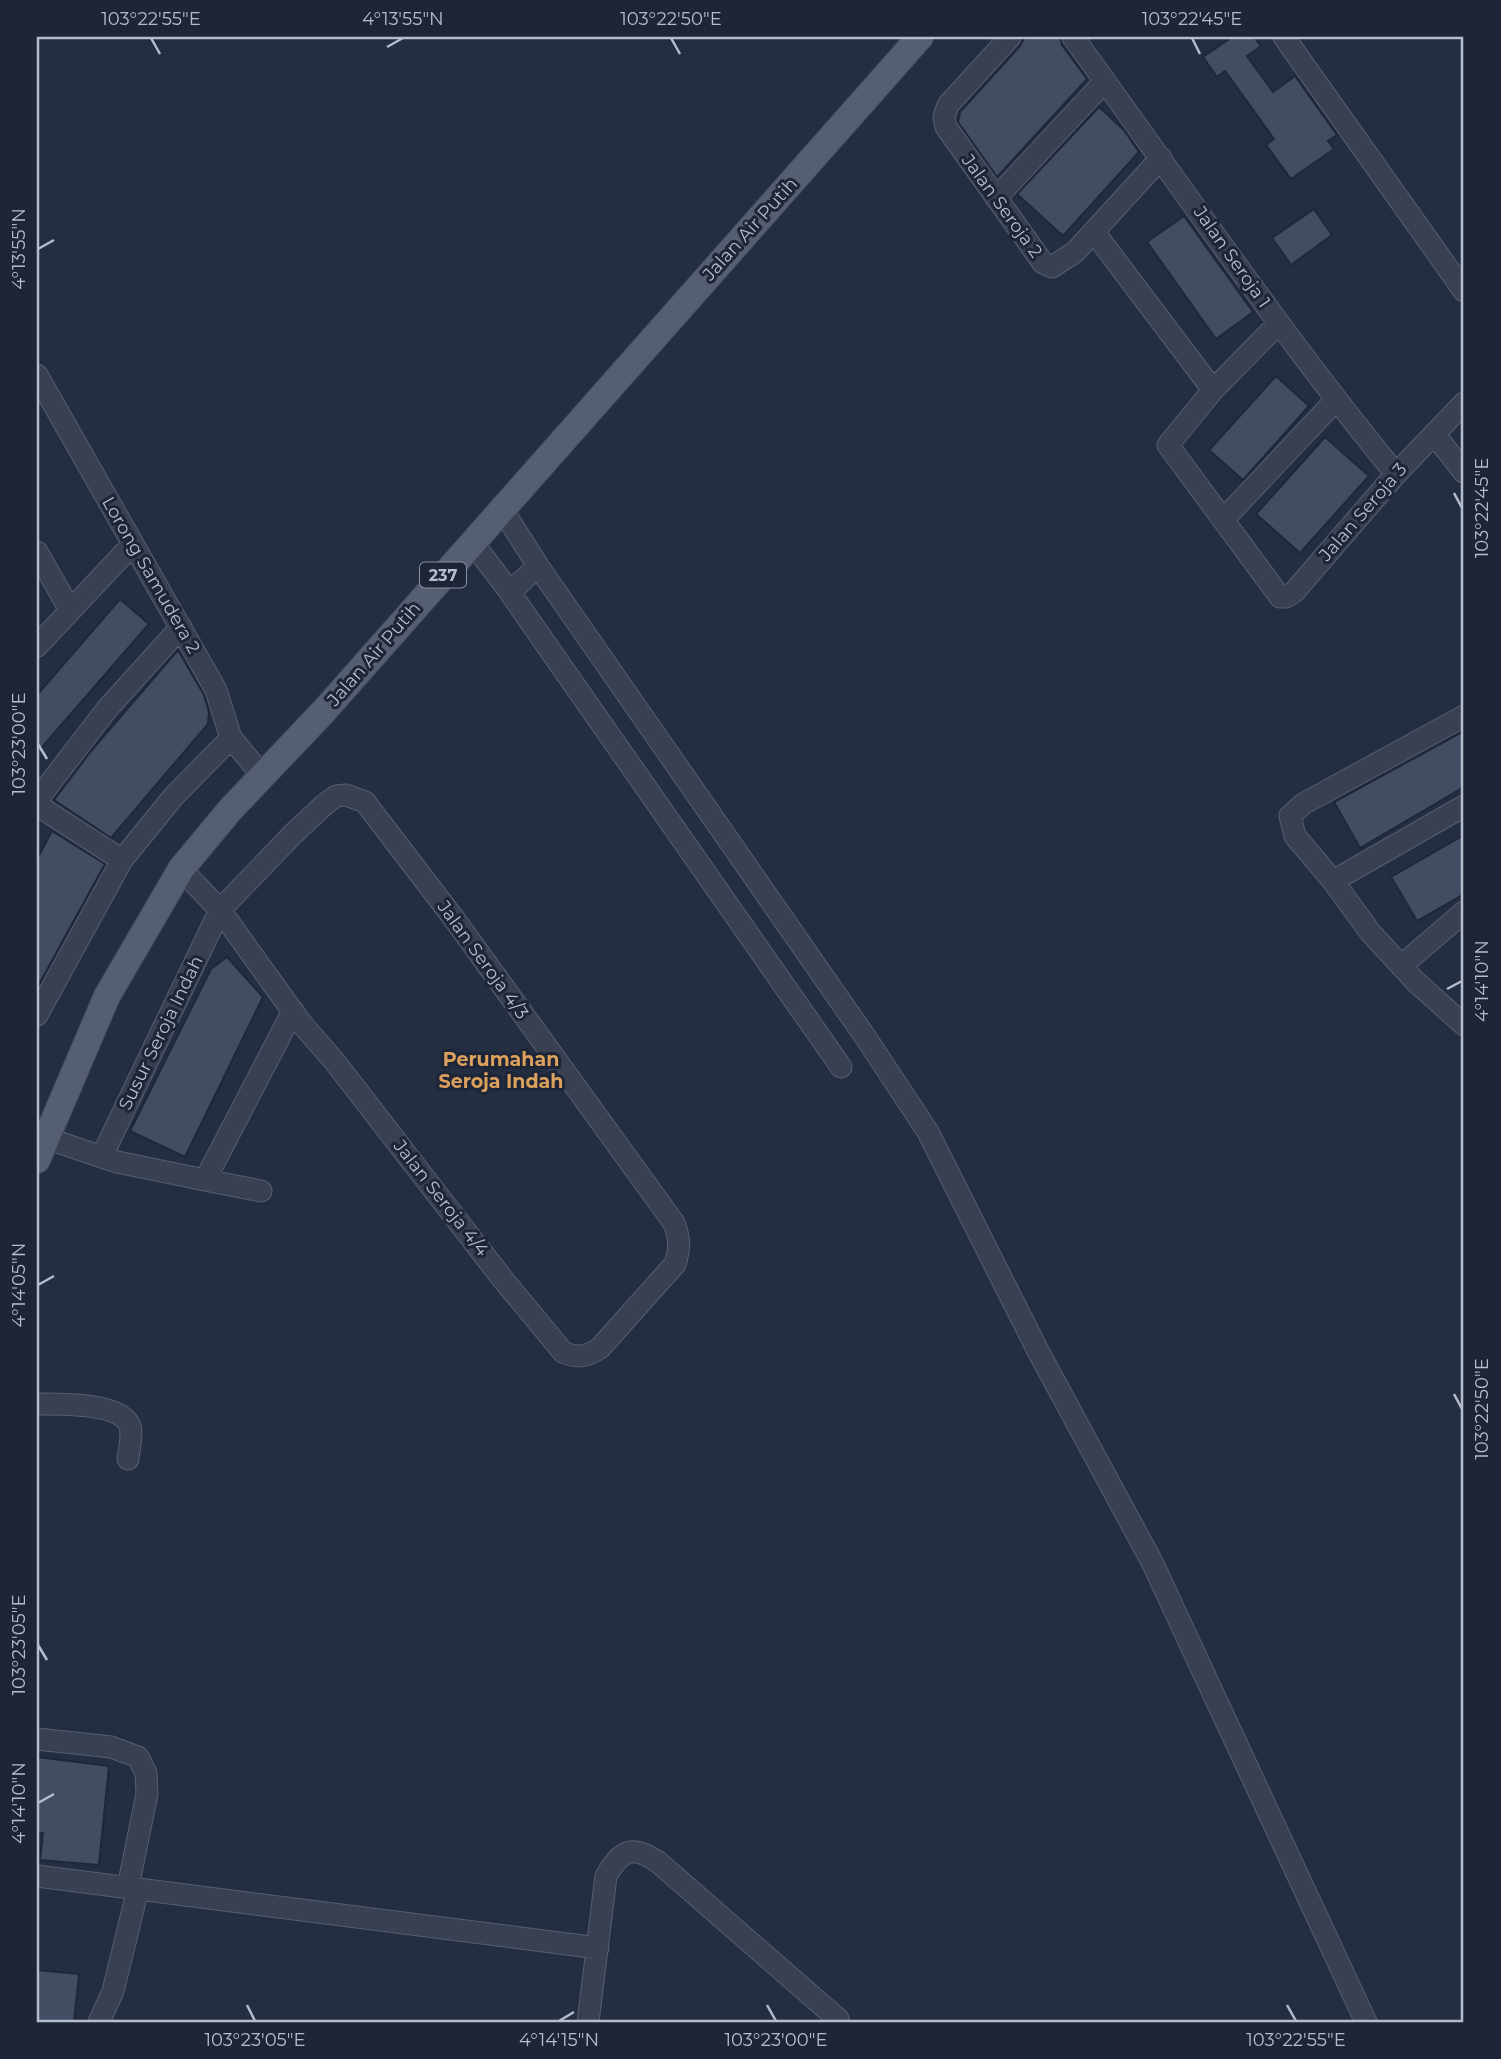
<svg xmlns="http://www.w3.org/2000/svg" width="1501" height="2059" font-family="Montserrat,sans-serif">
<style>
.building{fill:#424d64;stroke:#1f2739;stroke-width:2}
.lines{fill:none;stroke-linecap:round;stroke-linejoin:round}
.minor-casing{stroke:#565e6f;stroke-width:23}
.major-casing{stroke:#42495b;stroke-width:28}
.minor{stroke:#384052;stroke-width:21}
.major{stroke:#565f72;stroke-width:26}
.ticks{fill:none;stroke:#b5bccc;stroke-width:2.5}
.labels{text-anchor:middle;dominant-baseline:central;stroke-width:6;stroke-linejoin:round;paint-order:stroke}
.shield{fill:#1d2537;stroke:#878f9f;stroke-width:2}
.shield-label{font-size:16px;font-weight:bold;fill:#b5bccc}
.street-label{font-size:18px;fill:#b5bccc;stroke:#1d2537}
.neighbourhood-label{font-size:19px;font-weight:bold;fill:#dda15e;stroke:#1d2537}
.neatline{fill:none;stroke:#b5bccc;stroke-width:2.5}
.ticks-label{font-size:18px;text-anchor:middle;fill:#b5bccc}
</style>
<rect width="100%" height="100%" fill="#242e42"/>
<path class="building" d="M1025,37H1060L1062,45L1087,79L997,177L958,122L960,112L1020,46Z
M1232,37H1254L1261,46L1247,56L1273,92L1295,76L1337,135L1328,141L1334,149L1291,179L1266,145L1274,139L1225,71L1217,77L1203,57Z
M1099,107L1124,130L1139,152L1063,236L1017,194Z
M1314,209L1332,235L1291,265L1272,238Z
M1184,216L1253,312L1216,339L1147,242Z
M1276,376L1309,406L1243,480L1209,450Z
M1325,437L1369,476L1300,553L1256,514Z
M120,599L149,624L37,753V695Z
M178,650L204,695L209,712L208,724L111,838L54,800L91,751Z
M1464,731V787L1360,848L1334,802Z
M52,831L105,864L37,988V859Z
M1464,835V894L1417,921L1391,877Z
M227,957L263,997L185,1157L130,1131L211,969Z
M37,1757L109,1766L99,1865L40,1860L43,1833H37Z
M37,1970L79,1974L74,2022H37Z"/>
<g class="lines">
<g class="minor-casing">
<path id="minor" d="M1010,37L948,105L944,117L946,127L1043,263L1052,267L1075,252L1161,158
M1073,37C1179,183 1281,334 1396,474
M1284,37L1464,291
M996,198L1105,81
M1094,232L1213,390
M1279,323L1213,390L1168,445L1280,597H1286L1294,592L1396,474L1464,403
M37,375L216,690L231,738L262,775
M1434,434L1464,472
M502,509L538,566L866,1038L928,1132L1038,1351L1152,1562L1366,2022
M1223,520L1336,400
M472,542L510,592
M37,552L70,610
M538,566L510,592L513,597L841,1067
M37,646L132,545
M1464,716L1303,804L1290,816L1295,836L1333,881L1370,932L1416,982L1464,1025
M37,800L107,709L181,627
M37,805L122,860
M1333,881L1464,806
M1401,966L1464,912
M37,1015L122,860L174,796L231,738
M46,1138L117,1162L205,1180L293,1011
M102,1156L220,910L293,834L324,805L336,796L346,795L365,802L455,920L674,1223C680,1238 680,1249 675,1264L600,1348C588,1356 577,1359 563,1352L501,1277L335,1062L301,1023L220,910L181,869
M205,1180L261,1191
M37,1404C58,1404 121,1402 130,1426C133,1436 129,1449 128,1459
M37,1739L111,1747L138,1757L146,1773L147,1794L128,1887
M37,1876L598,1948
M99,2022L113,1991L138,1889
M588,2022L606,1876C622,1849 632,1845 658,1862L838,2019"/>
</g>
<g class="major-casing">
<path id="major" d="M37,1160L107,996L181,869L230,810L324,711L920,37"/>
</g>
<use href="#minor" class="minor"/>
<use href="#major" class="major"/>
</g>
<path class="ticks" d="M151,38L160,54M671,38L680,54M1192,38L1200,54M387,47L403,38M38,249L54,240M1454,493L1462,508M38,744L47,759M1447,989L1462,981M38,1285L54,1276M1454,1394L1462,1409M38,1645L47,1660M38,1803L54,1794M247,2005L255,2021M767,2005L776,2021M1287,2005L1296,2021M559,2021L574,2012"/>
<g class="labels">
<rect class="shield" x="420" y="562.5" width="46" height="25" rx="5"/>
<g class="shield-label">
<text x="443" y="575">237</text>
</g>
<g class="street-label">
<text transform="translate(1002 206) rotate(54)">Jalan Seroja 2</text>
<text transform="translate(750 229) rotate(-48)">Jalan Air Putih</text>
<text transform="translate(1232 257) rotate(55)">Jalan Seroja 1</text>
<text transform="translate(1363 512) rotate(-49)">Jalan Seroja 3</text>
<text transform="translate(151 575) rotate(60)">Lorong Samudera 2</text>
<text transform="translate(374 654) rotate(-49)">Jalan Air Putih</text>
<text transform="translate(483 960) rotate(54)">Jalan Seroja 4/3</text>
<text transform="translate(161 1033) rotate(-64)">Susur Seroja Indah</text>
<text transform="translate(441 1198) rotate(52)">Jalan Seroja 4/4</text>
</g>
<g class="neighbourhood-label">
<text x="501" y="1059">Perumahan<tspan x="501" dy="22">Seroja Indah</tspan></text>
</g>
</g>
<rect width="1501" height="2059" fill="none" stroke="#1d2537" stroke-width="77"/>
<rect x="38" y="38" width="1424" height="1983" class="neatline"/>
<g class="ticks-label">
<text x="151" y="25">103°22'55"E</text>
<text x="403" y="25">4°13'55"N</text>
<text x="671" y="25">103°22'50"E</text>
<text x="1192" y="25">103°22'45"E</text>
<text transform="translate(19 249) rotate(-90)" y="6">4°13'55"N</text>
<text transform="translate(1482 508) rotate(-90)" y="6">103°22'45"E</text>
<text transform="translate(19 744) rotate(-90)" y="6">103°23'00"E</text>
<text transform="translate(1482 981) rotate(-90)" y="6">4°14'10"N</text>
<text transform="translate(19 1285) rotate(-90)" y="6">4°14'05"N</text>
<text transform="translate(1482 1409) rotate(-90)" y="6">103°22'50"E</text>
<text transform="translate(19 1645) rotate(-90)" y="6">103°23'05"E</text>
<text transform="translate(19 1803) rotate(-90)" y="6">4°14'10"N</text>
<text x="255" y="2046">103°23'05"E</text>
<text x="559" y="2046">4°14'15"N</text>
<text x="776" y="2046">103°23'00"E</text>
<text x="1296" y="2046">103°22'55"E</text>
</g>
</svg>
